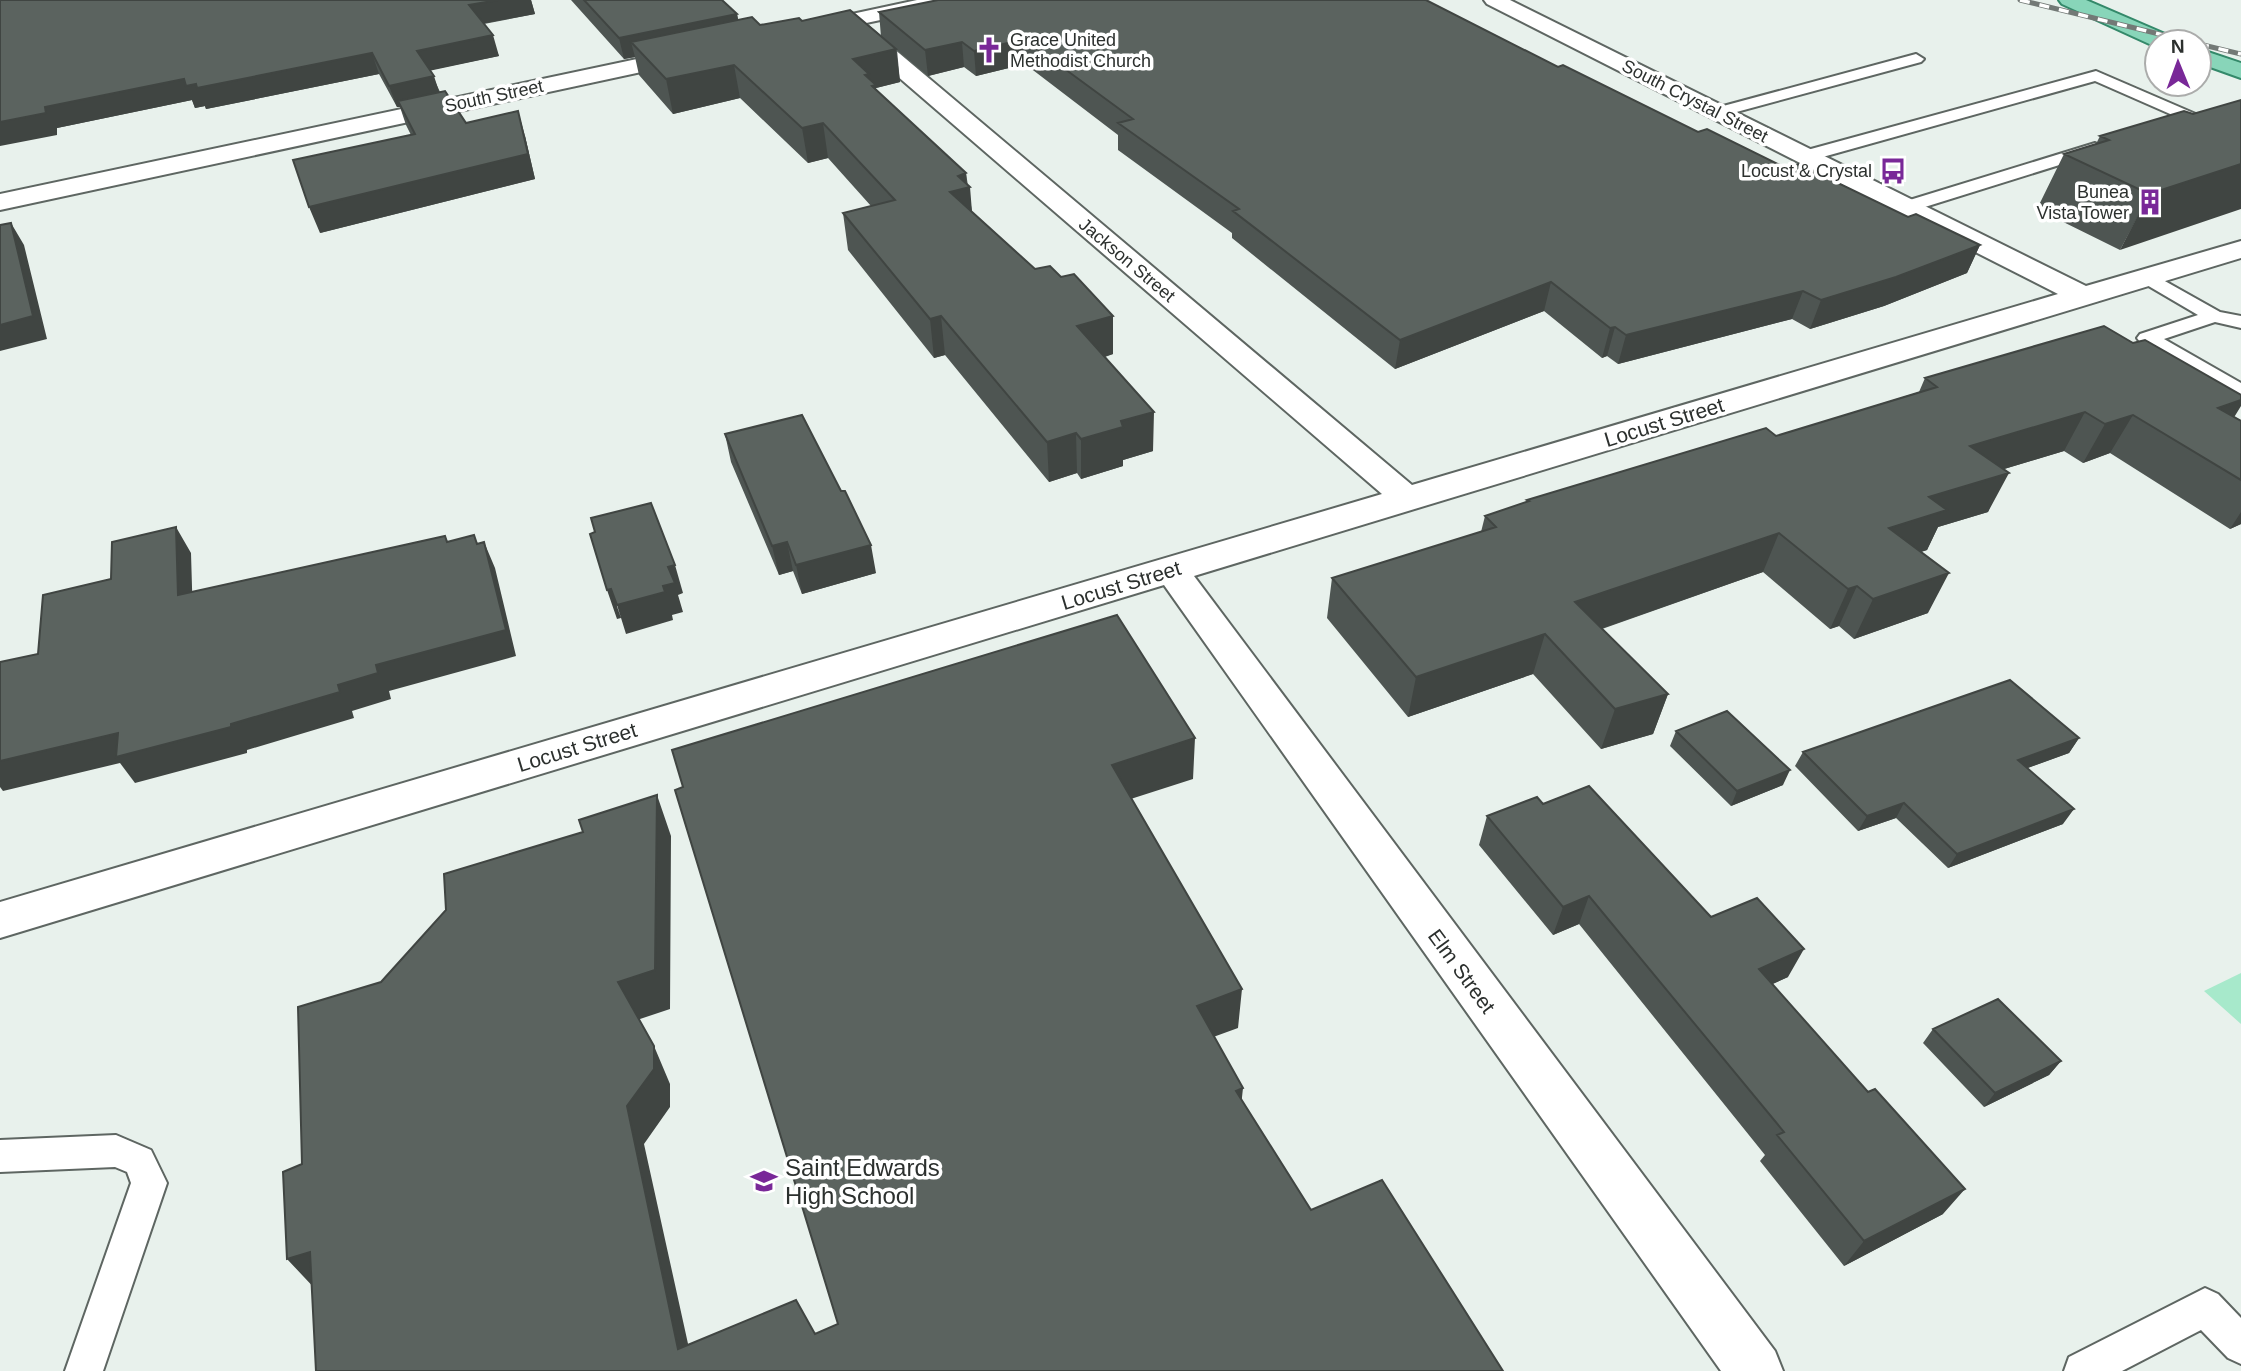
<svg xmlns="http://www.w3.org/2000/svg" width="2241" height="1371" font-family="Arial,sans-serif">
<style>
.green{fill:#a7e9cb}
.lines{fill:none;stroke-linecap:round;stroke-linejoin:round}
.lane-casing{stroke:#5e6662;stroke-width:4}
.street-casing{stroke:#5e6662;stroke-width:4}
.primary-casing{stroke:#34896a;stroke-width:4}
.lane{fill:#fff;fill-rule:evenodd}
.street{fill:#fff;fill-rule:evenodd}
.primary{fill:#88d5b9;fill-rule:evenodd}
.rail-casing{stroke:#737976;stroke-width:5}
.rail{stroke:#fff;stroke-width:3.5;stroke-dasharray:10;stroke-linecap:butt}
.wall{fill:#4e5552}
.shaded-wall{fill:#404542}
.building{fill:#5b635f;stroke:#404542;stroke-width:2}
.labels{text-anchor:middle;dominant-baseline:central;stroke-width:7;stroke-linejoin:round;paint-order:stroke}
.far-poi-label{font-size:18px;fill:#2c302e;stroke:#fff;text-anchor:end}
.far-street-label{font-size:18px;fill:#2c302e;stroke:#fff}
.street-label{font-size:21px;fill:#2c302e;stroke:#fff}
.near-poi-label{font-size:24px;fill:#2c302e;stroke:#fff;text-anchor:start}
</style>
<rect width="100%" height="100%" fill="#e8f1ec"/>
<path class="green" d="M2241,973V1024L2204,991Z"/>
<g class="lines">
<g class="lane-casing">
<path id="lane" d="M1916,54L1924,59L1921,62L1718,117L1710,112L1712,109Z
M2096,71L2198,115L2200,118C2193,125 2175,130 2165,127L2163,124L2177,117L2095,81L1812,160L1806,161L1798,156L1800,152Z
M2095,143L2103,148L2101,152L1912,211L1906,212L1897,207L1900,203Z
M2147,271L2220,312L2241,316V328L2215,322L2164,339L2241,383V398L2140,342L2137,338L2140,334L2198,315L2140,281L2138,277Z
M116,1135L151,1150L167,1183L103,1371H65L131,1183L127,1172L115,1167L0,1172V1140Z
M2205,1288L2218,1294L2241,1318V1364L2228,1358L2201,1330L2122,1371H2064L2069,1357Z"/>
</g>
<g class="street-casing">
<path id="street" d="M917,0H956L953,4L946,6L810,35L802,34L799,29L802,24L810,23Z
M1484,0H1510L2086,286L2241,241V258L1194,576L1775,1351L1783,1371H1721L1164,585L0,938V902L1382,494L852,37L849,32L852,27H868L1412,485L2058,294L1487,4Z
M689,48L697,50L700,55L697,60L0,210V194Z"/>
</g>
<g class="primary-casing">
<path id="primary" d="M2059,0H2086L2172,37L2175,42H2157L2156,47L2062,4Z
M2199,49L2241,63V78L2199,63Z"/>
</g>
<use href="#lane" class="lane"/>
<use href="#street" class="street"/>
<use href="#primary" class="primary"/>
<g class="rail-casing">
<path id="rail" d="M2020,0L2192,42
M2199,44L2241,54"/>
</g>
<use href="#rail" class="rail"/>
</g>
<path class="wall" d="M0,0H531L535,14L484,24L499,56L430,70L440,92L466,123L525,136L535,179L320,233L411,135L406,125L400,107H397L379,74L206,109L205,106L195,108L192,100L57,128V135Z
M571,0H722L737,14L738,20L760,25L802,21L881,37L879,12L1558,67L1698,132L1908,217L1980,245L1967,273L1884,306L1810,329L1792,319L1618,364L1607,356L1602,358L1544,311L1395,369L1232,238V233L1118,150V135L1025,64L976,76L964,67L928,76L897,50L900,82L876,88V90L966,173L972,212L1035,269L1061,277L1113,316V354L1105,357L1153,451L1123,460V466L1081,479L1077,473L1049,482L945,355L934,358L848,250L843,213L871,206L828,158L808,163L740,98L673,114L639,75L635,57L624,59Z
M2193,114L2120,250L2037,209L2064,154L2096,144L2100,136Z
M1925,378L2234,417L2241,421V524L2230,529L2110,453L2083,463L2064,451L2004,469L1988,512L1938,527L1927,550L1921,552L1928,613L1854,639L1839,626L1830,629L1763,572L1602,629L1668,694L1653,734L1601,749L1533,674L1408,717L1327,618L1332,578L1481,532L1485,516L1526,502L1527,500L1776,436L1919,392Z
M725,434L876,573L802,594L793,571L779,575L731,462Z
M1676,731L1783,785L1731,806L1670,746Z
M2079,738L2069,753L2027,768L2063,824L1948,868L1896,818L1858,831L1795,766L1803,752Z
M1543,804L1711,917L1788,977L1772,984L1943,1214L1844,1266L1760,1161L1765,1155L1579,924L1553,935L1479,845L1487,816Z
M1933,1029L2061,1061L2049,1075L1984,1107L1923,1043Z"/>
<path class="shaded-wall" d="M498,0H531L535,14L475,25L469,5Z
M737,14L741,34L631,42L635,57L624,59L619,38Z
M493,35L499,56L424,72L417,51Z
M1024,39L1025,64L976,76L974,51Z
M962,42L964,67L928,76L925,50Z
M896,49L900,82L876,88L880,120L853,59Z
M372,53L379,74L206,109L205,106L195,108L192,100L57,128V135L0,146V122L45,107L184,79Z
M734,65L740,98L673,114L666,79Z
M434,76L441,98L398,101L400,107H397L389,86Z
M518,111L525,136L535,179L320,233L309,207Z
M823,123L828,158L808,163L802,128Z
M2241,164V209L2120,250L2149,194Z
M966,173L967,188L970,187L973,224L950,192L958,176Z
M11,223L24,245L47,339L0,351V325Z
M1980,245L1967,273L1884,306L1810,329L1821,300Z
M1551,282L1544,311L1395,369L1400,340Z
M1803,291L1792,319L1618,364L1626,335Z
M941,316L945,355L934,358L930,319Z
M1113,316V354L1078,364L1077,326Z
M1615,327L1607,356L1602,358L1610,328Z
M2241,400V406L2222,437L2218,408Z
M1154,412L1153,451L1123,460V466L1081,479V439L1121,421Z
M2085,412L2064,451L1951,485L1970,446Z
M2133,415L2110,453L2083,463L2105,424Z
M1076,433L1077,473L1049,482L1047,442Z
M2009,473L1988,512L1938,527L1927,550L1871,567L1889,528L1929,497Z
M2241,512V524L2230,529Z
M176,527L191,553L193,621L178,595Z
M1779,533L1763,572L1563,642L1575,602Z
M484,542L495,568L516,656L389,691L391,699L352,711L354,718L247,750V753L135,783L120,763L3,791L0,787V761L118,733L231,724L338,685L376,665Z
M787,542L793,571L779,575L772,546Z
M871,545L876,573L802,594L796,565Z
M675,565L683,593L678,595L683,612L672,615L673,620L626,634L617,605L668,567Z
M1949,573L1928,613L1854,639L1873,599Z
M1857,586L1839,626L1830,629L1848,589Z
M611,589L621,618L617,619L607,590Z
M1545,634L1533,674L1408,717L1416,677Z
M1668,694L1653,734L1601,749L1615,709Z
M1195,738L1193,779L1112,805V765Z
M2079,738L2069,753L2009,775L2018,760Z
M1790,770L1783,785L1731,806L1737,791Z
M657,795L671,836L670,1009L634,1021L618,982Z
M1904,803L1896,818L1858,831L1867,816Z
M2074,809L2063,824L1948,868L1957,854Z
M1589,896L1579,924L1553,935L1563,907Z
M1804,949L1788,977L1744,997L1759,969Z
M1242,989L1238,1028L1194,1044L1197,1006Z
M654,1046L670,1084V1107L644,1144L694,1371L678,1349L627,1106Z
M2061,1061L2049,1075L1984,1107L1995,1093Z
M1243,1088L1239,1125L1236,1091Z
M1965,1189L1943,1214L1844,1266L1864,1241Z
M310,1252L319,1293L287,1259Z"/>
<path class="building" d="M0,0H498L469,5L493,35L417,51L434,76L389,86L372,53L197,88L196,84L186,86L184,79L45,107L46,113L0,122Z
M584,0H722L737,14L619,38Z
M938,0H1426L1558,67L1563,65L1698,132L1707,129L1786,168L1799,164L1908,217L1916,214L1980,245L1896,277L1821,300L1803,291L1626,335L1615,327L1610,328L1551,282L1400,340L1233,211L1239,209L1118,123L1133,119L1024,39L974,51L962,42L925,50L879,12Z
M850,10L896,49L853,59L869,74L865,75L876,85L872,86L966,173L958,176L970,187L950,192L1035,269L1050,266L1061,277L1074,274L1113,316L1077,326L1154,412L1121,421L1123,427L1081,439L1076,433L1047,442L941,316L930,319L843,213L895,200L823,123L802,128L734,65L666,79L631,42L752,17L760,25L799,18L802,21Z
M445,91L466,123L518,111L528,154L309,207L293,160L415,134L398,101Z
M2241,100V164L2149,194L2064,154L2109,140L2100,136L2184,111L2193,114Z
M11,223L33,316L0,325V225Z
M2104,326L2133,343L2145,340L2241,395V400L2218,408L2241,421V480L2133,415L2105,424L2085,412L1970,446L2009,473L1929,497L1947,510L1889,528L1949,573L1873,599L1857,586L1848,589L1779,533L1575,602L1668,694L1615,709L1545,634L1416,677L1332,578L1496,527L1485,516L1529,501L1527,500L1766,428L1776,436L1937,387L1925,378Z
M802,415L841,491H845L871,545L796,565L787,542L772,546L725,434Z
M651,503L675,565L668,567L675,583L663,586L665,592L617,605L611,589L607,590L590,534L595,532L591,518Z
M176,527L178,595L445,536L447,542L474,535L477,544L484,542L506,630L376,665L378,673L338,685L340,692L231,724V727L116,757L118,733L0,761V662L38,654L43,595L111,579L112,542Z
M1117,615L1195,738L1112,765L1242,989L1197,1006L1243,1088L1236,1091L1311,1210L1382,1180L1503,1371H316L310,1252L287,1259L283,1172L302,1164L298,1007L381,982L446,910L444,874L583,832L579,820L657,795L655,970L618,982L654,1046V1069L627,1106L678,1349L796,1300L815,1334L838,1324L675,790L683,787L672,750Z
M2010,680L2079,738L2018,760L2074,809L1957,854L1904,803L1867,816L1803,752Z
M1727,711L1790,770L1737,791L1676,731Z
M1589,786L1711,917L1757,898L1804,949L1759,969L1868,1092L1875,1089L1965,1189L1864,1241L1777,1135L1784,1132L1589,896L1563,907L1487,816L1537,797L1543,804Z
M1998,999L2061,1061L1995,1093L1933,1029Z"/>
<defs>
<g id="church-bare" transform="scale(2.1)"><path d="M-1.2-6h2.4v3.5h3.3v2.4h-3.3V6h-2.4V-.1h-3.3v-2.4h3.3Z" fill="#792898" stroke="#fff" stroke-width="2.5" paint-order="stroke"/></g>
<g id="bus-bare" transform="scale(2.1)"><path d="M-5-6H5V4H4V6H2V4H-2V6H-4V4H-5ZM-3.5-4V0h7V-4ZM-3.5 1.2v1.5H-2V1.2ZM2 1.2v1.5H3.5V1.2Z" fill="#792898" stroke="#fff" stroke-width="2.5" paint-order="stroke"/></g>
<g id="building-bare" transform="scale(2.1)"><path d="M-4-6H4V6H1V3H-1V6H-4ZM-2.5-4.3h1.7v1.8h-1.7ZM.8-4.3h1.7v1.8H.8ZM-2.5-1h1.7V.8h-1.7ZM.8-1h1.7V.8H.8Z" fill="#792898" stroke="#fff" stroke-width="2.5" paint-order="stroke"/></g>
<g id="school-bare" transform="scale(2.1)"><path d="M0-5L7-2L0 1L-7-2ZM-4 1L0 2.5L4 1V4Q0 6-4 4Z" fill="#792898" stroke="#fff" stroke-width="2.5" paint-order="stroke"/></g>
</defs>
<g fill-rule="evenodd">
<use href="#church-bare" x="989" y="50"/>
<use href="#bus-bare" x="1893" y="171"/>
<use href="#building-bare" x="2150" y="202"/>
<use href="#school-bare" x="764" y="1181"/>
</g>
<g class="labels">
<g class="far-poi-label">
<text x="1010" y="40" text-anchor="start">Grace United<tspan x="1010" dy="21">Methodist Church</tspan></text>
<text x="1872" y="171">Locust &amp; Crystal</text>
<text x="2129" y="192">Bunea<tspan x="2129" dy="21">Vista Tower</tspan></text>
</g>
<g class="far-street-label">
<text transform="translate(494 96) rotate(-12)">South Street</text>
<text transform="translate(1695 101) rotate(27)">South Crystal Street</text>
<text transform="translate(1127 260) rotate(40)">Jackson Street</text>
</g>
<g class="street-label">
<text transform="translate(1664 422) rotate(-17)">Locust Street</text>
<text transform="translate(1121 585) rotate(-17)">Locust Street</text>
<text transform="translate(577 747) rotate(-17)">Locust Street</text>
<text transform="translate(1462 971) rotate(54)">Elm Street</text>
</g>
<g class="near-poi-label">
<text x="785" y="1167">Saint Edwards<tspan x="785" dy="28">High School</tspan></text>
</g>
</g>
<g transform="translate(2178 63) rotate(359)"><circle r="33" fill="#ffffff" stroke="#abacab" stroke-width="2"/>
<path d="M0-5L12 26L0 18L-12 26Z" fill="#792898"/>
<text y="-10" font-size="19" font-weight="bold" text-anchor="middle" fill="#2c302e">N</text>
</g>
</svg>
